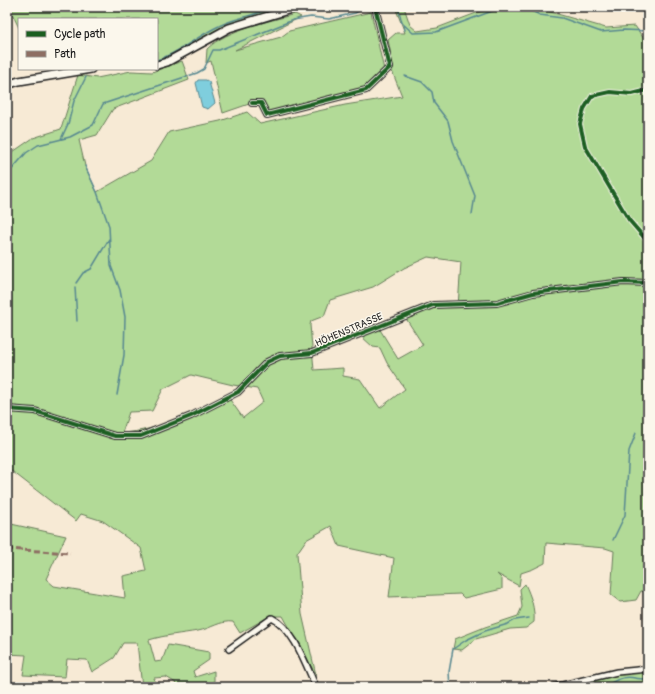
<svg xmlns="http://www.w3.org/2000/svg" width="655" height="694" font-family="Pangolin,sans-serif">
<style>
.green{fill:#b2da97;stroke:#677b5a;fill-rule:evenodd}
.water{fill:#7fcedd;stroke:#578790}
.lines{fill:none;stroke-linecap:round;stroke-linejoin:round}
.stream{stroke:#578790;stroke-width:1.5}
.street-casing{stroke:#1c1c1c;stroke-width:8}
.secondary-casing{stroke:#1c1c1c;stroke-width:10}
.street{stroke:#fbf7ec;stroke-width:5}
.secondary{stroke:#fbf7ec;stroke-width:7}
.quiet{stroke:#8d6e63;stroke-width:3;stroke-dasharray:6 3;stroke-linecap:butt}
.cycleway-casing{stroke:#fbf7ec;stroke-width:6}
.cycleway{stroke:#1b5e20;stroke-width:4}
.labels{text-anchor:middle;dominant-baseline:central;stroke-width:3;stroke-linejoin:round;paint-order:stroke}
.street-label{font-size:10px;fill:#1c1c1c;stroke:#fbf7ec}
</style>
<rect width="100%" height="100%" fill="#f7ead5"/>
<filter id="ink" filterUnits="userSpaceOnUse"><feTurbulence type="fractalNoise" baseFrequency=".025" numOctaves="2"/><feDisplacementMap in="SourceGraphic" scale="8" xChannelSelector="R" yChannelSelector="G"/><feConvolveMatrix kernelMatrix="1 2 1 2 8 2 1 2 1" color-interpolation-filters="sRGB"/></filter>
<g filter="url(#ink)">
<path class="green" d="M9,7H269L272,10C252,19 230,23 211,33C193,43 177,55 157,63V19H19V28Z
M395,7H404L410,25L417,31L437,28L492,7H533L606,28L635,26L646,42L648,43V592L641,591L636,600L620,602L611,595L614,551L605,548L546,543L545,563L533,569L521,573L519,586L497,574L502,579V589L464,598L460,594L389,597L394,558L339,546L331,526L306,540L297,553L302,614L316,675L283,616H270L240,633L233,622C221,620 210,629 198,631C181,634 165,635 149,640L155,662L162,661L168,645L209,652V660L193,671L195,677L214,671V687H173L176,683L166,677L154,678L157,687H142L137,643H123L114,658L92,672L87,660L67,659L65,677L23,675L26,655L7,654V539L11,524L66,536L46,579L54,586L125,598L123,576L146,571L141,548L103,521L81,514L76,521L13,472L7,469V156L33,138L61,129L78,75L97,78L131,71L152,72L182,61L189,80L113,109L97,135L79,140L85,166L97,192L151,161L169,132L220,121L247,112L260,124L345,105L402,96L390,66L393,65L388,40L396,33H405ZM428,257L461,262L458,307L433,308L405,317L423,345L398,359L379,328L361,336L373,347L380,348L387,363L405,389L380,408L360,379L343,376V368L314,370L310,325L311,321L324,316L330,300L373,287L404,268ZM191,375L233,385L257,389L263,402L243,418L228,397C195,412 158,431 122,433L129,412L152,411L163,389Z
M371,12L384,70L369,87L267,115L261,103H252L223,113L211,61L206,63L207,49C227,29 268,22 295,14L301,17L235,50L281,37L289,31Z
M525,584C531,597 535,608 534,622L526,628L510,629L476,639L462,650L453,649L455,639L485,627L518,616L522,607L520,589Z
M648,666V686L563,687L623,669Z"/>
<path class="water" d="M198,80H206L209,82L215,103L208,109L202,107L196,83Z"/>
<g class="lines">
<path class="stream" d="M398,7L402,23L413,33L436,32L503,7
M523,7L540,15L562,18L601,32L624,30L648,31
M403,24L405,30
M157,60C180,53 197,36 219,26C237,17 253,17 271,7
M405,76L422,82L432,92L434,103L448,121L453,141L475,196L472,214
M61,139L68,124L74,101L86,77
M85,166L97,192L109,226L111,266L120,290L125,317L124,355L117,395
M7,175L26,153L38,145L70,137L93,125L103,104L197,73L204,69L213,50H219L293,20L311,17L329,19L355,13L366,7
M76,283L83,273L91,269L109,239
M75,287L77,321
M613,540L625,515L629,451L636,433
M450,687L449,672L453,649L466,640L485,631L508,624L515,620L529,618
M605,687C614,680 624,675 635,678C641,679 643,680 648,678"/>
<g class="street-casing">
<path id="street" d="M252,103H261L267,115L366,90L390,67L375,7
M7,409L35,411L115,436H141L191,416L238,392L267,362L280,356L312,353L433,305L497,303L533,293L623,282L648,283
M229,649L272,618C294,629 306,665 316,687
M554,687L617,672L648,669"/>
</g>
<g class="secondary-casing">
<path id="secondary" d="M157,65L167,62L229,28L298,7
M7,85L19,81L91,69"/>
</g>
<use href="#street" class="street"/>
<use href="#secondary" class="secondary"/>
<path class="quiet" d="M7,549L70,553"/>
<g class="cycleway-casing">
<path id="cycleway" d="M648,90L632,94L610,92L592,96L584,109L580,124L585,146L629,220L648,242
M252,103H261L267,115L366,90L390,67L375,7
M7,409L35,411L115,436H141L191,416L238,392L267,362L280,356L312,353L433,305L497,303L533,293L623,282L648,283"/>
</g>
<use href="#cycleway" class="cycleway"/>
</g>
</g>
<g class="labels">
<g class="street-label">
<text transform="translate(349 330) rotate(-23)">HÖHENSTRASSE</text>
</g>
</g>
<rect width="655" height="694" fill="none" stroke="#fbf7ec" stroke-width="24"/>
<rect x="12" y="12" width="631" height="670" fill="none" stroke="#1c1c1c" stroke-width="1.5" filter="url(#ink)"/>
<rect x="18" y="18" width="140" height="52" fill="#fbf7ec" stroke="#a29f99"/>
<rect x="26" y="31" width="20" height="6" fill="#1b5e20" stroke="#a29f99"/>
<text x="54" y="38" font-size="12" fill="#1c1c1c">Cycle path</text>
<rect x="26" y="51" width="20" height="6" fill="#8d6e63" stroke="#a29f99"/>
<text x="54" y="58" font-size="12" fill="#1c1c1c">Path</text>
</svg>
